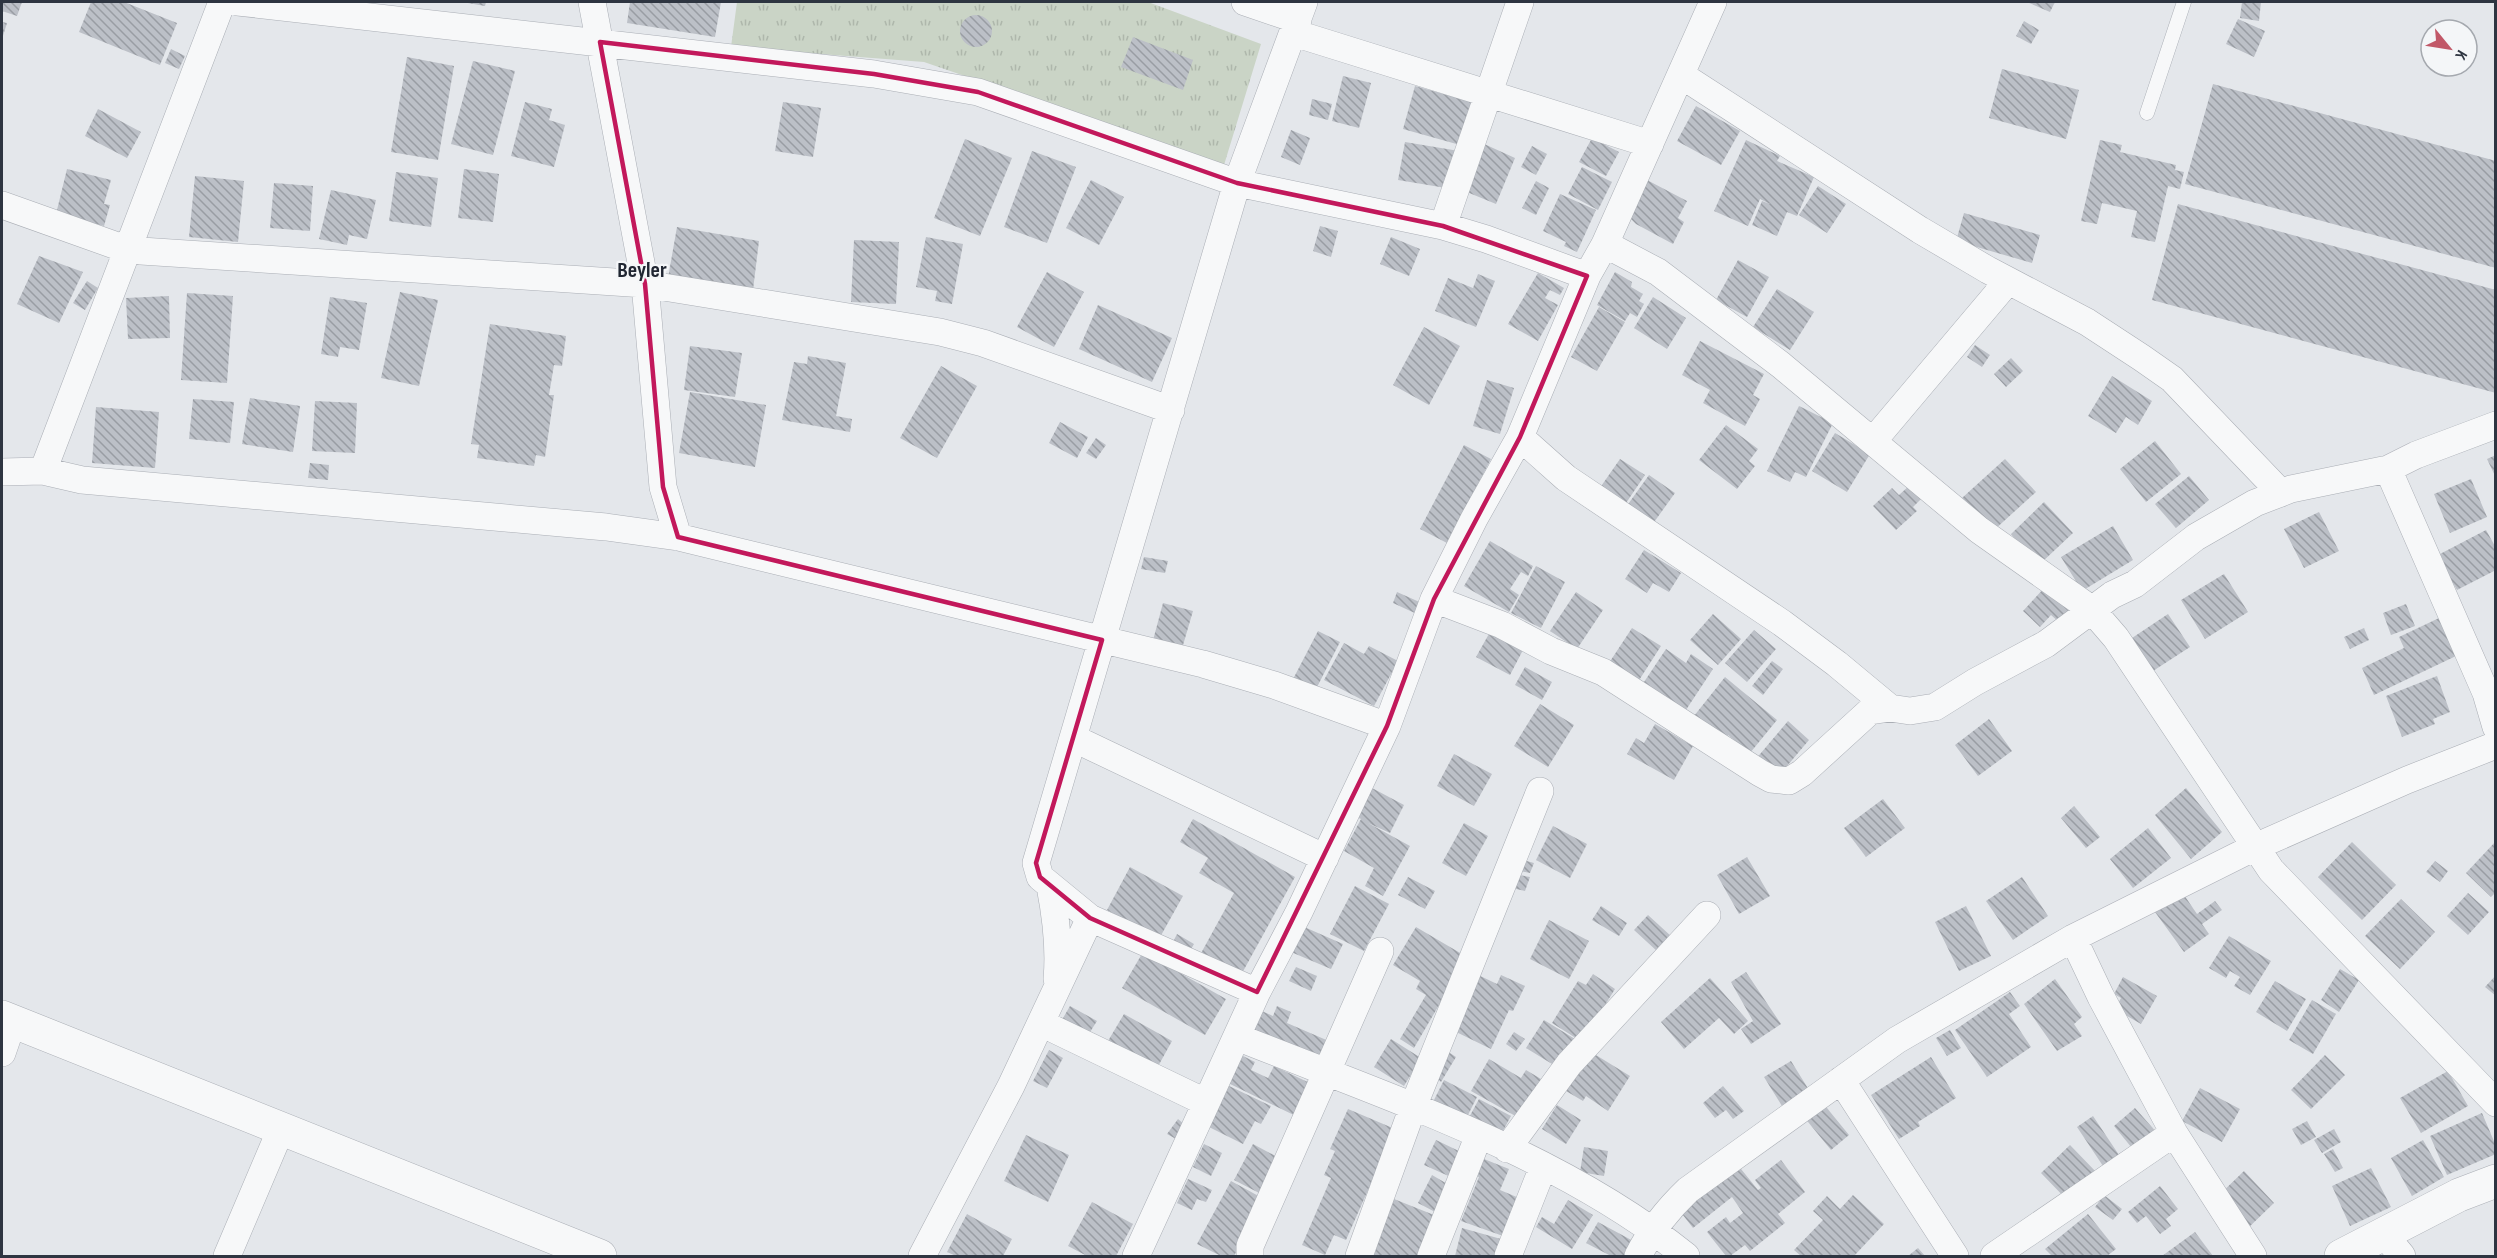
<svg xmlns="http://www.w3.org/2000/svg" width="2497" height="1258" font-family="'Sofia Sans Condensed',sans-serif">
<defs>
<pattern id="park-tufts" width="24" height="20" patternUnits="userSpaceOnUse" patternTransform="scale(1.5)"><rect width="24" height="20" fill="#cad4c6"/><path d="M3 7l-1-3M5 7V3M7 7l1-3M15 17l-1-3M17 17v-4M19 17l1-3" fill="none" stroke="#aeb7ab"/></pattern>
<pattern id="building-back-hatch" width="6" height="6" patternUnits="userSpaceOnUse" patternTransform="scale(1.5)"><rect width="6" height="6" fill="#bcc0c7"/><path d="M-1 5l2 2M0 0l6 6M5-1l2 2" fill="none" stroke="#999da3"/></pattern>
</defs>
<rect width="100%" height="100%" fill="#e4e7eb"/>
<!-- park -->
<path fill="url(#park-tufts)" d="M737,2h411l113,42 -37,121 -300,-103 -193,-15z"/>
<!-- building -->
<path fill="url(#building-back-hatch)" d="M2,2h20l-5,14 -15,-5z
M91,2h33l53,21 -17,42 -81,-33z
M462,2h24l-1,4z
M630,2h91l-6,35 -88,-14z
M2027,2h28l-5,10z
M2242,2h19l-2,19 -19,-3z
M960 31a16 16 0 1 1 32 0a16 16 0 1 1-32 0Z
M2238,19l27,12 -11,26 -28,-13z
M2024,21l15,9 -8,14 -15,-8z
M2,22l5,1 -5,16z
M1133,37l60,23 -10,30 -62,-23z
M171,49l14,7 -6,13 -14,-6z
M407,57l47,9 -16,94 -47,-8z
M473,61l42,10 -22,84 -42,-11z
M2002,69l77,21 -13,49 -77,-21z
M1343,76l28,7 -12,45 -27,-7z
M2213,84l283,77v107l-311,-84z
M1415,86l57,16 -12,43 -57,-16z
M1312,99l20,5 -4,16 -19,-5z
M525,102l27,7 -3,11 16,5 -11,42 -43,-11z
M783,102l38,6 -8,49 -38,-6z
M1696,106l44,25 -19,34 -44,-24z
M98,109l43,23 -14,26 -42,-22z
M1291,130l19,8 -10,27 -19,-8z
M1592,138l27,14 -13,24 -27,-14z
M965,139l47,19 -32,78 -46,-18z
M1746,140l34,16 -3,5 37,16 -17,39 -10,-4 -10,24 -25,-11 10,-24 8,3 -10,-5 -12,27 -34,-15z
M2100,140l22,5 -2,7 56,13 -1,5 9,2 -4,17 -12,-3 -13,56 -24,-5 6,-26 -35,-8 -5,21 -16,-3z
M1405,142l54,9 -7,38 -54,-9z
M1482,143l33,15 -19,46 -34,-14z
M1532,146l15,8 -11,21 -15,-8z
M1032,151l44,16 -29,76 -43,-16z
M1582,167l30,15 -14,28 -30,-16z
M67,169l44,11 -7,24 6,1 -6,21 -48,-12z
M464,169l35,5 -6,48 -35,-4z
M396,172l42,6 -7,49 -42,-6z
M195,176l49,5 -6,61 -49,-5z
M1091,180l33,17 -25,48 -33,-17z
M1647,180l40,21 -9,17 6,4 -11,22 -37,-20 -8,-8z
M1536,181l13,7 -13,27 -14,-7z
M274,183l39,3 -3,45 -40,-3z
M1818,186l28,18 -19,29 -28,-18z
M331,190l45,10 -9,39 -18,-4 -2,10 -28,-6z
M1560,194l36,16 -19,42 -13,-6 2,-4 -23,-11z
M2178,204l318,86v103l-344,-93z
M1964,213l76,22 -8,28 -76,-22z
M1320,226l18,5 -7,26 -18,-6z
M677,227l82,14 -6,49 -85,-12z
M926,237l37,7 -11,60 -17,-3 2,-10 -21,-4z
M1391,237l29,12 -11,27 -29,-12z
M854,240l45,2 -3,62 -45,-2z
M39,256l44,16 -24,51 -42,-19z
M1738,260l31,17 -22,40 -31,-17z
M1047,272l37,20 -30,55 -37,-20z
M1615,272l17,10 -1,5 12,7 -4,7 5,3 -7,13 -7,-4 -5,8 -28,-16z
M1538,273l26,15 -4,7 -10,-5 -5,8 13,7 -20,36 -30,-17z
M1478,274l17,7 -19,46 -41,-16 13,-33 25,10z
M87,281l11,7 -13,22 -12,-7z
M1777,289l37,23 -24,38 -37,-23z
M400,292l38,8 -19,86 -38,-8z
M187,293l46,3 -6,87 -46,-3z
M169,296l1,42 -42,1 -2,-41z
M330,297l37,6 -8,47 -19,-3 -2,10 -17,-3z
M1653,297l33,21 -19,31 -33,-21z
M1098,305l74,33 -20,44 -73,-33z
M1599,307l26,15 -28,49 -26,-14z
M490,324l76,12 -4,30 -8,-1 -5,30h5l-9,62 -9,-2 -2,11 -57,-8 2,-13 -8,-1z
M1424,327l36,19 -31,59 -36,-20z
M1700,341l64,33 -11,21 7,4 -15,27 -42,-23 7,-13 -28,-15z
M1975,345l15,10 -8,12 -15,-10z
M690,346l52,7 -7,44 -51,-7z
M808,356l38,7 -10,53 16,3 -2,13 -68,-12 12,-58 13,2z
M2011,358l12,13 -17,16 -12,-13z
M941,366l36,20 -40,72 -37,-20z
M2112,376l40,25 -14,24 -12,-8 -10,16 -28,-17z
M1487,380l27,8 -14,46 -27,-8z
M690,392l76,13 -11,62 -76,-14z
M250,398l50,8 -7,46 -51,-8z
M193,399l41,3 -4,41 -41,-4z
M315,401l42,2 -2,50 -43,-2z
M1799,406l34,17 -27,54 -11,-5 -5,10 -23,-11z
M96,407l63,5 -4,56 -63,-5z
M1060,422l28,15 -11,21 -28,-15z
M1726,425l32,24 -9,12 6,5 -18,23 -38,-29z
M1835,433l35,21 -23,38 -35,-21z
M1096,438l10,7 -10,14 -10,-6z
M2155,441l26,33 -35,28 -26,-33z
M1464,445l27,14 -44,84 -27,-14z
M2496,455v23l-9,-19z
M1620,459l25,16 -23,34 -25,-17z
M2005,459l31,33 -43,39 -31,-33z
M310,463l19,2 -1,15 -20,-2z
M1649,475l26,18 -23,32 -26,-18z
M2189,476l20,24 -33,28 -21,-24z
M2471,479l16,38 -37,16 -16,-39z
M1910,485l12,13 -9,9 4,4 -21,19 -23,-24 19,-18 7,7z
M2044,502l29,31 -33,31 -29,-30z
M2319,512l20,39 -35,17 -20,-39z
M2113,526l20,34 -51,31 -21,-34z
M2486,530l10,18v22l-39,20 -4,-7 -7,4 -11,-21 9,-4 -4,-8z
M1490,541l43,25 -5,10 -7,-4 -11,17 9,6 -10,17 -45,-26z
M1644,550l37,23 -12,19 -16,-9 -6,10 -22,-14z
M1144,557l24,4 -3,12 -24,-4z
M1536,566l29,16 -24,46 -30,-15z
M2224,574l24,38 -43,27 -24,-39z
M2045,587l25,25 -10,11 -9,-8 -11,12 -17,-16z
M1397,592l27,12 -5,11 -26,-12z
M1576,592l27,18 -26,39 -27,-18z
M1163,603l30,8 -12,41 -29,-8z
M2406,604l9,22 -24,9 -8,-22z
M1713,614l28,25 -23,26 -28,-25z
M2168,614l22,33 -37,24 -21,-33z
M2439,618l17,38 -82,39 -12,-27 42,-20 -5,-11z
M1632,628l29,18 -25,39 -29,-19z
M2364,628l5,12 -19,9 -6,-12z
M1754,630l22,19 -29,33 -22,-19z
M1318,631l22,11 -27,53 -22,-12z
M1490,632l33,18 -13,25 -34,-18z
M1344,643l20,11 5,-8 29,15 -24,45 -50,-26z
M1666,649l20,14 5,-9 22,15 -33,50 -42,-28z
M1772,661l11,8 -20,26 -11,-9z
M1525,667l27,15 -10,18 -27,-15z
M2437,676l13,36 -17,7 2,5 -33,13 -16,-41z
M1725,677l52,43 -27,33 -22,-18 -8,11 -30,-25z
M1540,704l34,21 -26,42 -34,-21z
M1989,719l23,32 -34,25 -23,-31z
M1788,721l21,19 -32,38 -22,-18z
M1655,724l38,22 -19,34 -47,-26 9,-16 8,5z
M1454,754l38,20 -18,32 -37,-20z
M1372,788l32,17 -14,28 -22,-10 42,23 -27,50 -18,-10 9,-18 -30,-17 17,-32 -4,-2z
M2186,788l36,44 -31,27 -36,-44z
M1883,799l22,29 -39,29 -22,-29z
M2074,806l26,31 -14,11 -25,-30z
M1193,819l102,58 -54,98 -41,-20 34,-62 -35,-20 9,-15 -28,-16z
M1464,823l24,13 -22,40 -24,-13z
M1553,826l34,18 -17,34 -34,-18z
M2148,828l23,30 -38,30 -23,-29z
M2496,841v51l-5,5 -25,-24z
M2352,842l44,43 -34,35 -44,-43z
M1747,857l23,39 -31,18 -22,-39z
M1519,859l15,4 -4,10 -15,-3z
M2435,861l13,10 -8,11 -14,-10z
M1130,867l53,29 -24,43 -52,-29z
M1514,874l16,3 -5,14 -17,-4z
M1408,877l27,14 -10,18 -27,-14z
M2022,877l26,39 -35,24 -27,-39z
M1355,886l34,18 -25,47 -34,-17z
M2182,892l15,22 18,-13 7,9 -20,14 7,10 -25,18 -29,-40z
M2468,893l21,19 -21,23 -21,-19z
M2401,899l34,33 -35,37 -35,-33z
M1601,906l26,17 -8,13 -27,-16z
M1966,906l25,50 -32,15 -24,-49z
M1648,915l24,22 -14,15 -24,-22z
M1549,920l40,21 -20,38 -39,-20z
M1302,926l41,18 -12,25 -40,-17z
M1416,927l51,30 -53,91 -14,-9 26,-44 -10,-6 4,-8 -27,-16z
M1177,934l17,10 -4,7 -17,-9z
M2229,936l42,25 -21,34 -16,-9 6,-9 -10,-6 -4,7 -17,-10z
M1143,952l83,47 -21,36 -83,-47z
M1296,967l21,9 -6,15 -22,-10z
M2340,969l19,11 -20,32 -18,-12z
M1746,972l35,52 -30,20 -10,-15 12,-8 -22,-39z
M1474,973l23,11 4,-9 24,11 -12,25 -4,-1 -18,39 -43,-21z
M1593,974l22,15 -33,53 -30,-19 26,-42 8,4z
M2496,975v21l-11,-9z
M2123,977l34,19 -16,28 -26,-15 6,-11 -7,-4z
M1710,978l38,43 -14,13 -15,-16 -35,31 -23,-27z
M2055,979l27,38 -8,7 8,12 -25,15 -33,-47z
M2275,981l31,18 -19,32 -31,-19z
M2010,992l10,14 -11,8 22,33 -44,30 -32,-47z
M2312,1000l24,14 -23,40 -24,-14z
M1070,1006l27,15 -12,19 -26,-15z
M1277,1006l14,6 -4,11 44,19 -10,24 -76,-27 12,-30 16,7z
M1124,1014l48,27 -16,29 -51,-24z
M1544,1020l31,19 -18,28 -31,-19z
M1950,1030l11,18 -14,8 -11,-18z
M1514,1032l11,7 -9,12 -10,-7z
M1391,1039l30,19 -17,28 -30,-19z
M1444,1049l12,8 -15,25 -8,-8z
M1049,1050l14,8 -16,30 -14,-7z
M1591,1052l39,24 -22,35 -22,-15 -3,5 -17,-10z
M1239,1054l16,8 -4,8 17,8 6,-12 42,20 -16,32 -74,-36z
M2325,1055l20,20 -34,34 -20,-19z
M1931,1057l25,41 -38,24 2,4 -21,13 -28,-44z
M1489,1059l32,19 5,-8 15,9 -22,39 -48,-27z
M1791,1061l18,29 -27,16 -18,-29z
M2448,1071l20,35 -47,27 -21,-35z
M1444,1080l33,17 -12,24 -33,-17z
M1227,1085l44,21 -10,18 -6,-3 -12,23 -36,-18z
M1723,1086l21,25 -11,8 -7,-9 -11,8 -12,-15z
M2200,1088l40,21 -18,33 -40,-21z
M1479,1099l32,17 -13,24 -32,-17z
M1822,1102l27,33 -18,15 -27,-33z
M1557,1105l24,15 -15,24 -24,-15z
M2135,1108l23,26 -22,19 -22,-27z
M1348,1109l47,20 -49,111 -12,-5 -9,20 -23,-10 29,-67 -7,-3 11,-24 -5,-2z
M2482,1113l14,33v8l-49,21 -17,-39z
M2093,1116l30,45 -16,11 -30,-45z
M1178,1119l7,6 -9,14 -9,-5z
M2307,1121l9,16 -15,8 -9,-16z
M2334,1129l7,13 -19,11 -8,-13z
M1026,1135l43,20 -21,47 -44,-21z
M1436,1140l27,13 -10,25 -29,-13z
M2423,1140l21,37 -32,19 -21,-38z
M1204,1144l18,9 -11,23 -18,-9z
M1253,1144l30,16 -18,36 -31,-16z
M2070,1145l28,29 -29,28 -28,-29z
M1584,1147l24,4 -4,25 -24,-4z
M2333,1149l10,19 -8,4 -11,-18z
M1479,1157l30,12 -9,21 19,8 -16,38 -42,-15 18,-44 -8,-3z
M1781,1160l24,32 -27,22 7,9 -35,28 -5,-6 -15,11h-4l-19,-24 19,-15 4,6 13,-10 -11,-16 -39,31 -14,-18 58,-46 21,26 3,-2 -6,-8z
M2371,1168l20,39 -41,19 -18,-40z
M2244,1171l30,32 -28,27 -30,-32z
M1432,1175l17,10 -12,28 -19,-10z
M1188,1179l24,11 -6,12 -9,-3 -5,11 -15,-7z
M1231,1181l33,18 -30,57h-13l-24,-12z
M2160,1186l18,23 -12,10 5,7 -11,8 -14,-18 -9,7 -9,-11z
M1853,1195l31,29 -30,32h-53l-7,-6 29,-30 -10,-9 14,-15 13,13z
M2104,1195l18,14 -9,11 -18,-13z
M1389,1197l50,20 -15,39h-58z
M1568,1200l25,15 -21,34 -36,-22 6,-10 12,7z
M1092,1202l41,22 -17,32h-29l-19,-10z
M967,1214l45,25 -9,17h-47l-9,-4z
M2088,1214l28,35 -9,7h-55l-7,-7z
M1598,1222l37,20 -7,14h-17l-25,-13z
M1462,1228l39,11 -5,17h-41z
M2195,1232l18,24h-51z
M1918,1248l7,8h-17z"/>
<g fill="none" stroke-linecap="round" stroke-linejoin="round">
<defs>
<path id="service" d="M2147,113l37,-111"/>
<path id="minor" d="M238,2l636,72 104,18 259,91 206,43 43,13 101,37
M592,2l53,282 18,203 15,50
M1245,2l53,18
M1294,33l356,111
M1681,75l239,155 68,40 99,52 55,36 30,21 109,114
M2,205l118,42 21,4 504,33 295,48 43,11 188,67
M1443,226l77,-224
M1605,244l53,28 123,93 198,165 112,79 25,29 155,232 225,233
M1520,437l46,41 216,145 55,41 53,44
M1873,441l135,-160
M2388,469l98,224 10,34
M43,471l179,-469
M2,472l41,-1 39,9 524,47 72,10 525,127 71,21 113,41
M1434,599l68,26 49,26 52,21 157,101 11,6 18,2 13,-8 68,-62 20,-3 20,3 25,-4 40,-25 71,-38 66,-49 23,-11 61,-47 59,-34 36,-14 97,-20 28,-14 80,-30
M1073,738l252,120
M1050,886c6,31 10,61 7,93
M2073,938l28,59 73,136 79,123
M1257,992l-167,-74 -50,-41 -4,-14 201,-680 67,-181
M1041,1023l164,79
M1237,1037c152,61 321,116 449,219
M2,1053l11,-32
M1841,1080l114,176
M1507,1149l62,-85 138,-149
M2383,1233l19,23
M227,1256l54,-127
M922,1256l89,-170 79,-168
M1136,1256l121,-264 42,-80 88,-186 47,-127 40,-80 46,-82 67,-161 18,-32 108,-242
M1250,1256v-10l130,-295
M1359,1256l54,-149 127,-316
M1431,1256l48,-121
M1508,1256l35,-89
M1638,1256c13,-26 28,-45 50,-66l209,-150 176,-102 182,-91 152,-67 89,-35
M1994,1256l180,-123"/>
<path id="tertiary" d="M2,1017l598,239
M2341,1256l118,-61 37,-14"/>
</defs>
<!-- service casing -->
<use href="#service" stroke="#aaaeb5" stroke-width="15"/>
<!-- minor casing -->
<use href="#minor" stroke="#aaaeb5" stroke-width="28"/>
<!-- tertiary casing -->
<use href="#tertiary" stroke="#aaaeb5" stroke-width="34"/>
<!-- service -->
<use href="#service" stroke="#f7f8f9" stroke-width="14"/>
<!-- minor -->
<use href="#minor" stroke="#f7f8f9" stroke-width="27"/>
<!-- tertiary -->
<use href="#tertiary" stroke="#f7f8f9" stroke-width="33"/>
</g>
<!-- marked area -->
<path fill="none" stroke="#c2185b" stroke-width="4.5" stroke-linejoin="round" d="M600,42l274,32 104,18 259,91 206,43 144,50 -67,161 -86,162 -47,127 -130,266 -167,-74 -50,-41 -4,-14 66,-223 -424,-103 -15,-50 -18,-203z"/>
<g text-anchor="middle" stroke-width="4.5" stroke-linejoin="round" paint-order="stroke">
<!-- district labels -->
<g font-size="22" font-weight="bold" fill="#202632" stroke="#f4f6f8">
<text x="642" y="277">Beyler</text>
</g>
</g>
<!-- border -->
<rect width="2497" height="1258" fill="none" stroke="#2e3541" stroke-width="6"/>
<!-- north arrow -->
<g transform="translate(2449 48) rotate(120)"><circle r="28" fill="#f4f6f8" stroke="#a5a9af" stroke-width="1.5"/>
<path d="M0-4.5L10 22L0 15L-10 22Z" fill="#c15868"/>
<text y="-9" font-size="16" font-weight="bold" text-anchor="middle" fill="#2e3541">K</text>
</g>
</svg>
